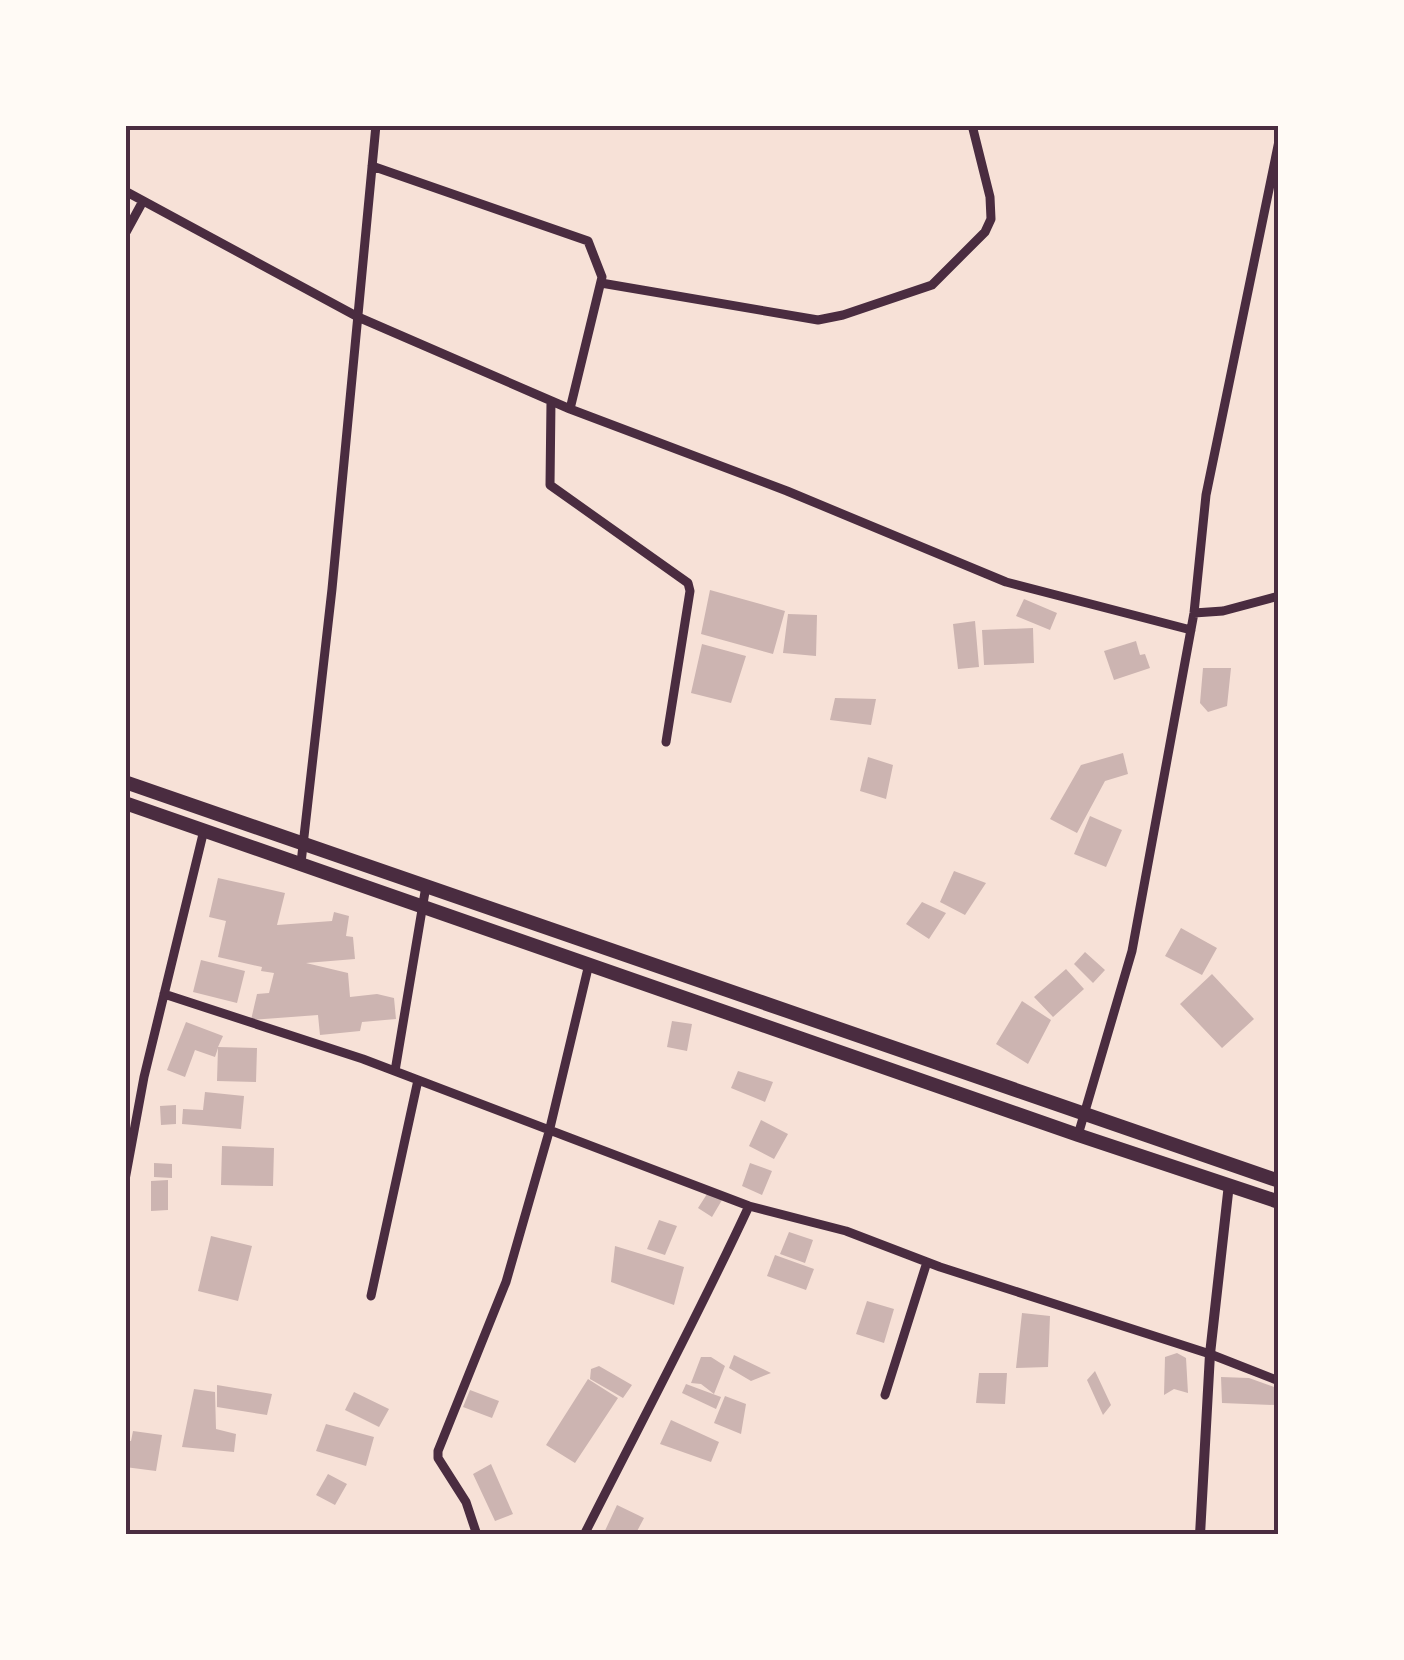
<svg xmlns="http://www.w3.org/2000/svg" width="1404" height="1660" font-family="Roboto,sans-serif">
<rect width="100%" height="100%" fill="#f7e1d7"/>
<!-- building -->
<path fill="#ccb4b1" d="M710,590l75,21 -12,43 -72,-20z
M1024,599l33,14 -7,17 -34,-14z
M788,614l29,1 -1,41 -33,-3z
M975,621l4,46 -21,2 -5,-45z
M1033,628l1,35 -50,2 -2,-35z
M1136,641l4,14 5,-1 5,14 -36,12 -10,-29z
M702,644l44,12 -15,47 -40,-10z
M1203,668h28l-4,38 -19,6 -8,-9z
M835,698l41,1 -5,26 -41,-5z
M1123,753l5,21 -23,7 -28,52 -27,-14 31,-54z
M868,757l25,8 -7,34 -26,-8z
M1090,816l32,14 -16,37 -32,-13z
M954,871l32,12 -21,32 -25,-13z
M218,878l67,15 -8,32 55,-4 2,-9 15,4 -3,20 7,1 2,22 -49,4 42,10 2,24 27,-3 17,4 2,21 -34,3 -2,9 -40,4 -2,-20 -67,5 6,-26 12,-1 5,-20 -13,-2 1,-4 -44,-10 8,-36 -17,-4z
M922,902l24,11 -17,26 -23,-15z
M1181,928l36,20 -15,27 -37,-19z
M1085,952l20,18 -12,13 -19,-19z
M201,960l44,11 -8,32 -44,-11z
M1066,969l18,20 -31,28 -19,-20z
M1212,974l42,45 -32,29 -42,-44z
M1022,1001l29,19 -23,44 -32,-20z
M672,1021l20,3 -5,27 -20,-4z
M186,1022l37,14 -5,11 39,1 -1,34 -39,-1 1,-33 -3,9 -20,-7 -10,27 -18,-7z
M738,1071l35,11 -8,20 -34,-14z
M205,1092l39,4 -3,33 -59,-5 1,-15 20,1z
M176,1105v19l-15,1 -1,-19z
M761,1120l27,14 -14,25 -25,-13z
M222,1146l52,2 -1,38 -52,-1z
M154,1163l18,1v14l-18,-1z
M750,1163l22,8 -10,24 -20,-9z
M168,1180v30l-17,1v-30z
M707,1194l15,6 -10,17 -14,-9z
M659,1220l18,6 -12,29 -18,-6z
M789,1232l24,8 -8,23 -25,-9z
M211,1236l41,10 -14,55 -40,-10z
M615,1246l69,21 -10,38 -63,-23z
M775,1255l39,14 -8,21 -39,-14z
M867,1301l27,8 -10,34 -28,-9z
M1022,1313l28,3 -2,51 -32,1z
M1177,1353l9,5 2,35 -14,-4 -10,6 1,-38z
M734,1355l37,18 -20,8 -22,-13z
M701,1357h10l14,9 -11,28 -13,-10 -10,-1z
M599,1366l33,19 -9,13 -33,-19 1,-10z
M1095,1371l16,34 -8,10 -16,-35z
M979,1373h28l-2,31 -29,-1z
M1221,1377l28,1 28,10 -2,17 -53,-2z
M588,1379l30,19 -43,65 -29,-18z
M686,1384l35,13 -5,12 -34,-16z
M217,1385l55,9 -5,21 -50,-8z
M194,1389l21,3 1,37 20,5 -2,18 -52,-5z
M470,1390l29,11 -7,17 -29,-11z
M354,1392l35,17 -10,18 -34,-17z
M725,1396l21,8 -5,30 -27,-11z
M671,1420l48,22 -8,20 -51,-18z
M326,1424l48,13 -8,29 -50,-15z
M133,1431l29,4 -6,36 -31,-4v-27l6,1z
M491,1464l22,50 -18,7 -22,-47z
M328,1474l19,10 -12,21 -19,-10z
M617,1505l27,13 -9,17h-32z"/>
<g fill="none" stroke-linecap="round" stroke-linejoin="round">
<!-- minor -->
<path stroke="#4a2c40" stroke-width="9" d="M372,166l216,75 14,36 -32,132
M125,191l233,126 212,92 217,82 219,91 185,48
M125,234l18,-33
M601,283l217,37 25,-5 89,-30 53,-53 6,-13 -1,-22 -18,-72
M551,401l-1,84 138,98 2,8 -24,151
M1194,613l29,-2 56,-15
M301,863l31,-274 44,-464
M164,994l199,65 386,147 97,25 94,36 270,87 69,27
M395,1071l31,-185
M1078,1135l54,-184 62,-338 12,-118 73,-354
M125,1180l19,-103 60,-247
M371,1296l47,-216
M885,1395l42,-133
M477,1535l-11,-33 -28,-44v-7l68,-169 43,-150 40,-168
M584,1535c55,-109 113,-217 165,-329"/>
<!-- tertiary -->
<path stroke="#4a2c40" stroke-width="10" d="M1200,1535l10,-181 19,-170"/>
<!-- trunk -->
<path stroke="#4a2c40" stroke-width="14" d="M125,782l1154,399
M125,803l953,332 201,67"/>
</g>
<!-- border -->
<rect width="1404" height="1660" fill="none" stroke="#fffaf5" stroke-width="255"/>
<rect x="128" y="128" width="1148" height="1404" fill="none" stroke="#4a2c40" stroke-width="4"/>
</svg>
